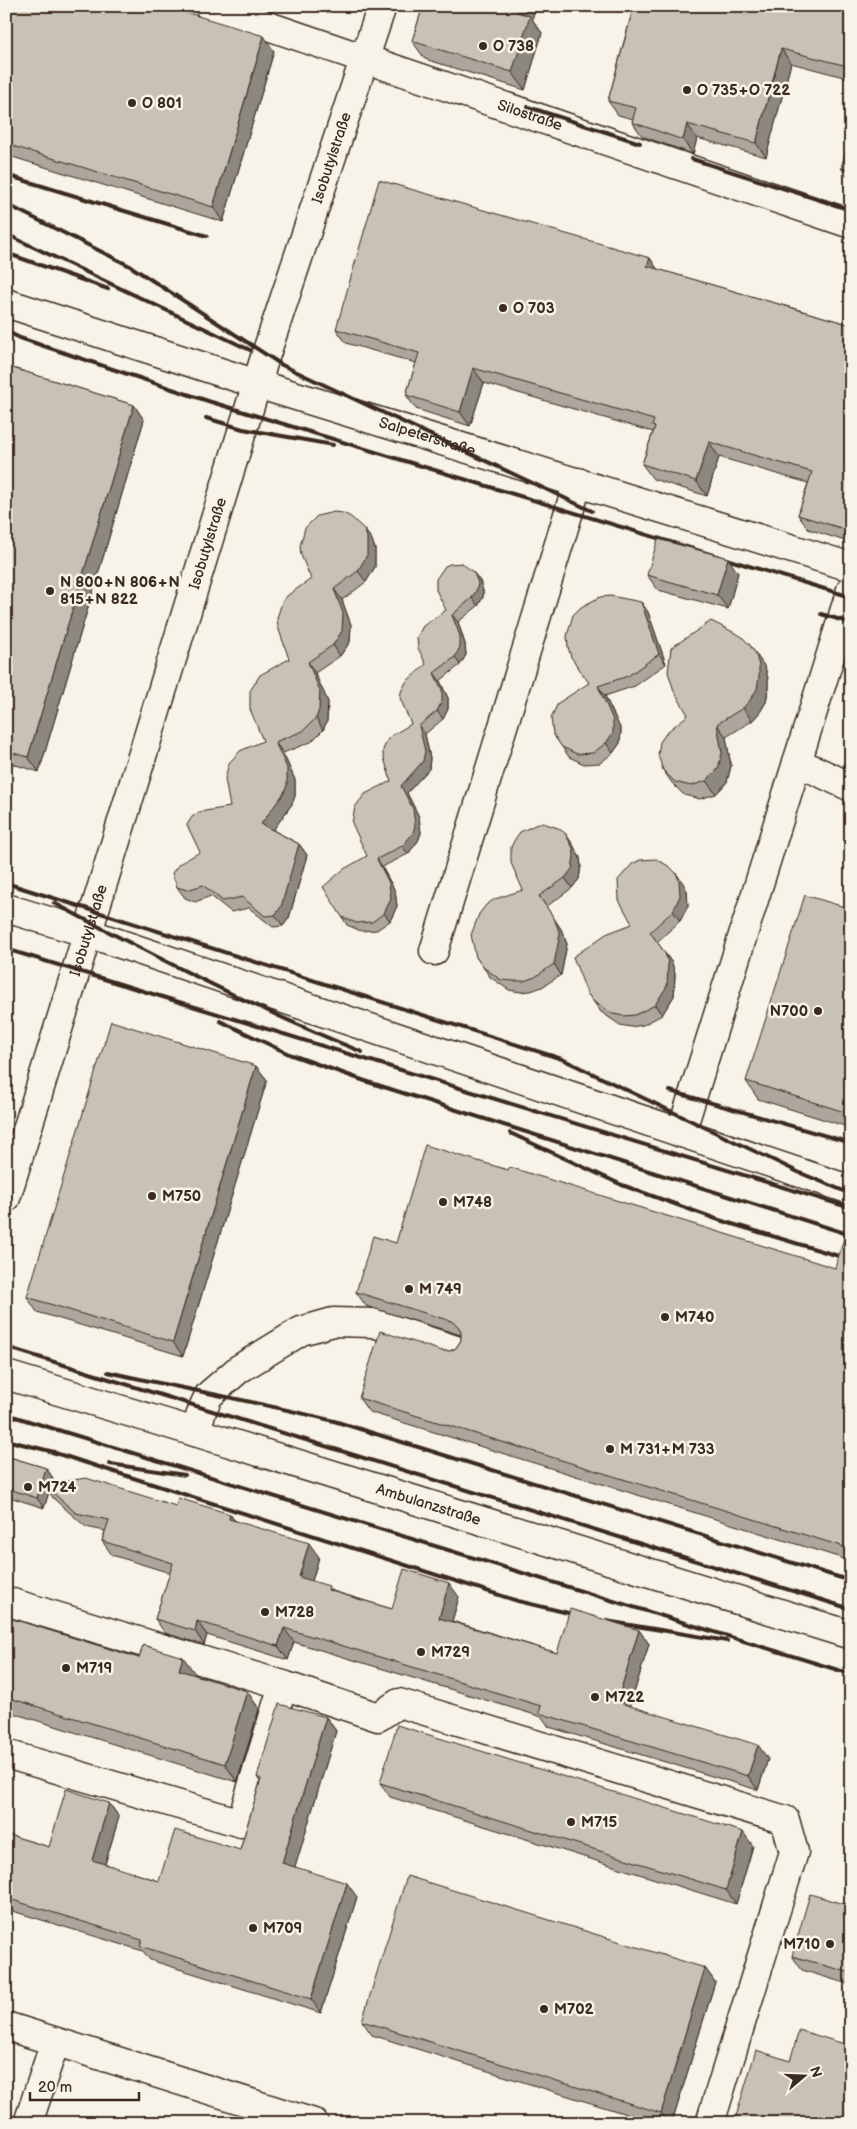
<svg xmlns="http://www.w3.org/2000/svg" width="857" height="2129" font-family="'Balsamiq Sans',sans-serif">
<rect width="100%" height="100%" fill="#f7f3e8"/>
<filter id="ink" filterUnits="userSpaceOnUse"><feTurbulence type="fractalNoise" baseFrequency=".02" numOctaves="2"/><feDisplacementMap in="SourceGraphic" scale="10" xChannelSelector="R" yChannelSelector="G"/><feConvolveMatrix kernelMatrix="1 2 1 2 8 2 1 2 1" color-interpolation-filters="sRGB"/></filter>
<g filter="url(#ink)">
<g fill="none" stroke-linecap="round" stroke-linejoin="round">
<defs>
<g id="minor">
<path id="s1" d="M209,6l642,218"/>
<path id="s2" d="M6,303l251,81 594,183"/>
<path d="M797,762l54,25"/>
<path d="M6,908l82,25 763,257"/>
<path d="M434,951l144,-469"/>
<path d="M681,1133l170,-543"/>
<path id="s3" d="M6,1198l259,-841 117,-351"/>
<path id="s4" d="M6,1375l189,57 656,203"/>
<path d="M195,1432l8,-24 6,-13 30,-26 62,-38 32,-9 40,1 83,27"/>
<path d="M6,1601l277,84 95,32 21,-14 386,117 9,32 -84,271"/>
<path d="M6,1754l235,69 42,-138"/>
<path d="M6,2026l308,97"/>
<path d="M28,2123l27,-81"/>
</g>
</defs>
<!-- minor casing -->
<use href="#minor" stroke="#3b2a1e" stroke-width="31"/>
<!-- minor -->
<use href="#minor" stroke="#f7f3e8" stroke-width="28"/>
<!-- rail -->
<path stroke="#3b2a1e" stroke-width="4" d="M528,107l112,36
M692,159l159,51
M6,175l201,61
M6,204l124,62 152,99 310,146
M6,234l244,116
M6,253l102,36
M6,331l14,7 188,63 643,196
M206,418l37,11 90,16
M821,614l30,9
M6,883l556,176 236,113 53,22
M54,903c100,53 202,106 308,149
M6,949l845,259
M220,1021l69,33 76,27 486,154
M670,1091l181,52
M510,1133l112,52 97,35 126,38
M6,1347l845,262
M108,1372c75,17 151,30 226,49l517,160
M6,1414l845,260
M6,1440l48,12
M49,1451l469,150 63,15
M110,1464l75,11
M606,1621l121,20"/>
</g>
<!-- wall -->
<path fill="#aca69d" stroke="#3b2a1e" d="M6,6l268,45 -51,171 -217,-67z
M423,6h113l-4,13 10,14 -17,57 -100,-31 -13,-18z
M630,6h221v73l-60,-16 -25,94 -69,-19 -4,16 -51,-18 -10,-14 1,-3 -15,-4 -10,-14 25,-93h-2z
M851,135v47l-10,-14z
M650,258l7,11 194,56v218l-43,-14 -10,-14 10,-32 -89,-26 -12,39 -54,-17 -11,-15 11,-32 -169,-49 -14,43 -54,-17 -10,-14 10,-32 -70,-20 -10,-14z
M6,366l128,39 10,15 -105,352 -33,-10z
M364,529l8,11 3,9v18l-9,15 -24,18 9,25 -1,17 -10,14 -25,17 13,29 -1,19 -4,9 -12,12 -28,11 12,27v16l-3,8 -19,26 26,14 8,11 -18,63 -6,8 -10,1 -24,-19 -18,4 -20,-16 -16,6 -10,-4 -8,-11 53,-80 33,-66 26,-82 22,-80z
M738,573l-10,36 -70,-19 -11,-15z
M480,581l3,10v6l-5,9 -20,16 7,22 1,11 -6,10 -20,16 8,17v11l-5,10 -18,15 5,24 -1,11 -22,24 12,24 2,16 -3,8 -10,13 -26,13 13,24 2,15 -7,15 -13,9 -16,1 -14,-6 -5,-8 25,-61 24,-75 20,-57 15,-60 20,-54z
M641,602l7,10 18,52 -31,22 -30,10 16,34 -1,13 -7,10 -13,10 -16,1 -15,-7 -16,-23 36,-51z
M765,667l3,12v11l-2,12 -6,10 -8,9 -26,16 5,29 -4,16 -11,12 -16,5 -16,-4 -12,-12 -9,-13 25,-55z
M572,843l8,15 1,8 -2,13 -7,9 -26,19 15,22 6,15 -6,31 -19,12 -11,4 -11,1 -11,-2 -19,-13 -14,-20 47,-67z
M683,883l4,8 1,15 -8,15 -23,21 15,21 3,11 -1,22 -12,19 -19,10 -12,2 -11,-2 -19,-13 -14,-19 45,-69z
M851,909v219l-93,-29 -12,-18z
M256,1066l11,14 -84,276 -146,-44 -10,-15z
M851,1233v328l-482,-149 -10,-14 83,-47h8l6,-3 5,-8v-5l-95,-29 -10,-14 40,-49 439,25z
M6,1456l40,12 7,10 -1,6 124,22 54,8 4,6 85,37 -7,24 21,10 59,18 67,-12 -7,24 105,32 82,-23 10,14 -19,62 138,53 -10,31 -209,-63 -7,-10 -248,-75 -6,18 -81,-25 -3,10 -39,-12 -10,-14 15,-46 -58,-18 -10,-14 3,-10 -19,-4 -32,-28 -5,-7 -5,16 -38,-12z
M6,1617l241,74 12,18 -22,73 -231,-71z
M326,1717l10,14 -41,136 62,30 -36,116 -171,-53 -7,-9 -137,-42v-75l43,13 60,-44 10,14 -14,47 54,17 81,-31 20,-68 -3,-5z
M380,1783l373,63 -17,58 -346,-107z
M851,1906v79l-49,-15 -10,-14z
M705,1968l10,14 -43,141h-17l-283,-88 -10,-14z"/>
<!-- shaded-wall -->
<path fill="#8c877f" stroke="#3b2a1e" d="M518,6h18l-4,13 10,14 -17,57 -13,-18 5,-60z
M264,36l10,15 -51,171 -10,-15z
M781,49l10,14 -25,94 -10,-14z
M687,124l10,14 -4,16 -10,-14z
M650,258l10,15 -13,-7z
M473,368l11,15 -14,43 -10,-14z
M134,405l10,15 -105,352 -11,-15z
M709,442l10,15 -12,39 -11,-15z
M364,529l8,11 3,9v18l-9,15 -8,-11z
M728,558l10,15 -10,36 -11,-14z
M474,573l6,8 3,10v6l-5,9 -6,-8z
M334,589l8,11 9,25 -1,17 -10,14 -7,-11z
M641,602l7,10 18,52 -7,-10z
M452,615l6,7 7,22 1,11 -6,10 -5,-8z
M749,644l16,23 3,12v11l-2,12 -6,10 -8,9 -9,-13z
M308,662l7,11 13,29 -1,19 -4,9 -7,-12z
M434,673l6,8 8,17v11l-5,10 -6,-8z
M598,686l7,10 16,34 -1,13 -7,10 -7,-10z
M717,724l9,13 5,29 -4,16 -11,12 -10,-13z
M419,726l6,8 5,24 -1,11 -22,24 12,24 2,16 -3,8 -10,13 -6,-8 -1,-60z
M275,742l8,11 12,27v16l-3,8 -23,32 -8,-12z
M565,833l7,10 8,15 1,8 -2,13 -7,9 -7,-10z
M299,844l8,11 -18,63 -6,8 -8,-11z
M377,859l5,8 13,24 2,15 -7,15 -6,-8z
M676,873l7,10 4,8 1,15 -8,15 -7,-10z
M539,896l22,33 6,15 -6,31 -7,-11z
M650,932l22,31 3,11 -1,22 -12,19 -7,-10z
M256,1066l11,14 -84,276 -10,-14z
M46,1468l7,10 -3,12 -6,-5 5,7 -5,16 -7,-10z
M230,1514l10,15 -11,-10z
M309,1543l10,14 -10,34 -10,-14z
M449,1583l10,14 -10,35 -10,-14z
M197,1621l10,14 -3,10 -9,-14z
M284,1628l10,14 -6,18 -10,-14z
M639,1630l10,14 -22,72 -10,-14z
M183,1657l13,18 -4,13 -13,-18z
M247,1691l12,18 -22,73 -12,-18z
M326,1717l10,14 -44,146 -10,-14z
M758,1745l10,14 -10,31 -10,-14z
M109,1803l10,14 -17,57 -10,-14z
M743,1832l10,14 -17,58 -10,-14z
M347,1883l10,14 -36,116 -10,-14z
M705,1968l10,14 -43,141h-5l-6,-10z"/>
<!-- building -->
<path fill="#c8c1b6" stroke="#3b2a1e" d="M6,6h159l99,30 -51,171 -207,-63z
M423,6h95l-1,6 13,4 -18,56 -100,-31z
M634,6h217v61l-70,-18 -25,94 -69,-19 -4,16 -51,-18 4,-14 -28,-7z
M851,135v36l-10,-3z
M379,180l271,78 -3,8 204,59v206l-53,-16 14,-43 -103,-30 -13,39 -54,-17 13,-37 -3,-1 2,-6 -181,-52 -13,44 -54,-17 13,-42 -83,-24z
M6,366l128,39 -106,352 -22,-6z
M334,512l9,1 8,4 13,12 3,8v18l-9,16 -24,18 9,24 -1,18 -9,14 -25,17 12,29 -1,19 -3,8 -13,13 -28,11 12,26v17l-3,8 -23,31 38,20 -18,63 -6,8 -10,1 -23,-19 -19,4 -20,-16 -16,5 -10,-3 -5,-14 7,-9 21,-12 -13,-27 5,-8 7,-5 31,-5 -5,-28 4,-16 11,-12 23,-10 -13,-32v-18l10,-16 29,-16 -11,-32 -1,-9 5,-16 6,-7 23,-16 -10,-24 -1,-9 5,-18 12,-12z
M658,539l70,19 -11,37 -70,-20z
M462,563l12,10 4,10 -1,6 -5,9 -20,17 8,21v11l-5,10 -21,16 8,17v11l-5,10 -18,15 6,25 -2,10 -22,25 12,23 2,16 -2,8 -11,13 -25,13 12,24 2,16 -7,14 -12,9 -16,1 -14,-6 -19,-30 21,-18 23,-13 -15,-33 3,-16 10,-13 26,-13 -8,-26v-5l4,-10 4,-4 20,-12 -11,-26 1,-6 5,-10 20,-18 -8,-16 -1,-11 6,-11 23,-16 -10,-20v-11l9,-13 5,-2z
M611,596l30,6 18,52 -31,22 -30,10 15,34v13l-7,10 -13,10 -16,1 -15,-7 -9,-13 -2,-16 7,-15 31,-20 -18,-26 -3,-10 -1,-11 6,-21 8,-8 19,-10z
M711,621l30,15 8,8 7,10 3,12v11l-2,12 -6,10 -8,9 -26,16 5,29 -4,16 -12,12 -15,5 -16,-4 -12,-12 -5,-15 2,-13 7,-10 21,-17 -14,-24 -6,-19 3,-24z
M543,823l15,5 7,5 8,15 1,8 -2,13 -7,9 -26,18 15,22 6,16 -6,30 -19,13 -11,4h-11l-12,-1 -18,-13 -7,-10 -5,-22 8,-21 7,-9 9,-6 28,-9 -12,-27v-16l4,-8 5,-7 15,-7z
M656,859l14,8 6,6 3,7 1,16 -7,15 -23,21 15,21 3,10 -1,23 -12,19 -20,10 -11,1 -11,-2 -19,-12 -7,-9 -14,-36 33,-23 26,-10 -13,-24 -1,-20 14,-16 8,-4z
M805,895l46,14v205l-105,-33z
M111,1021l145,45 -83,276 -146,-45z
M425,1145l83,25 1,-3 326,101 11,-36 5,1v316l-492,-151 21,-67 62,20h8l6,-3 5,-8v-8l-3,-6 -7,-5 -95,-29 17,-56 23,7z
M6,1456l40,12 -9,30 -31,-10z
M86,1478l90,28 2,-8 52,16 -1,5 80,24 -10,34 30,9 -1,4 64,19 12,-40 45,14 -10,35 118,35 13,-44 69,21 -22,72 141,43 -10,31 -209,-63 2,-7 -257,-78 -6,18 -81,-25 -2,10 -40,-12 18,-56 -71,-22 7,-21 -33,-7 -32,-28z
M6,1617l133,41 4,-13 40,12 -4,13 68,21 -22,73 -219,-67z
M279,1704l47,13 -44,146 65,20 -36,116 -171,-53 2,-6 -136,-42v-64l43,13 17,-58 43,14 -17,57 67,21 16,-51 65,20 21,-71 -4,-2z
M397,1725l346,107 -17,58 -346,-107z
M407,1876l298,92 -44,145 -299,-92z
M810,1894l41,12v67l-59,-17z
M799,2030l52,16v77h-117l22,-73 34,11z"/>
</g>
<!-- markers -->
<g fill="#3b2a1e" stroke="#f7f3e8" stroke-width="2">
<circle cx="483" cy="46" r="5"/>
<circle cx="687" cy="90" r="5"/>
<circle cx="132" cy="103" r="5"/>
<circle cx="503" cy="308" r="5"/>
<circle cx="50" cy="591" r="5"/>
<circle cx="818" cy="1011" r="5"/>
<circle cx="152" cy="1196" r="5"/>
<circle cx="443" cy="1202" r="5"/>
<circle cx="409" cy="1289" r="5"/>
<circle cx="665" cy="1317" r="5"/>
<circle cx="610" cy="1449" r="5"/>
<circle cx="28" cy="1487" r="5"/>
<circle cx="265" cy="1612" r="5"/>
<circle cx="421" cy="1652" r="5"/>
<circle cx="66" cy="1668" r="5"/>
<circle cx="595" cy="1697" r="5"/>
<circle cx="571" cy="1822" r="5"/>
<circle cx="253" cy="1928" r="5"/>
<circle cx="830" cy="1944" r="5"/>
<circle cx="544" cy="2009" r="5"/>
</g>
<g text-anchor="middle" stroke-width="5" stroke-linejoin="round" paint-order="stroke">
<!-- poi labels -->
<g font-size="15" font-weight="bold" fill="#3b2a1e" stroke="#f7f3e8" text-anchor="start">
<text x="493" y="51">O 738</text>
<text x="697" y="95">O 735+O 722</text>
<text x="142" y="108">O 801</text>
<text x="513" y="313">O 703</text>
<text x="60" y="587">N 800+N 806+N<tspan x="60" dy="17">815+N 822</tspan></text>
<text x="808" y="1016" text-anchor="end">N700</text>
<text x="162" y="1201">M750</text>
<text x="453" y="1207">M748</text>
<text x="419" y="1294">M 749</text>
<text x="675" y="1322">M740</text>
<text x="620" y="1454">M 731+M 733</text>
<text x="38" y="1492">M724</text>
<text x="275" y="1617">M728</text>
<text x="431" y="1657">M729</text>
<text x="76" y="1673">M719</text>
<text x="605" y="1702">M722</text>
<text x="581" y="1827">M715</text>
<text x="263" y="1933">M709</text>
<text x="820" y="1949" text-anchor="end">M710</text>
<text x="554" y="2014">M702</text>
</g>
<!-- street labels -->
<g font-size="15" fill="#3b2a1e" stroke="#f7f3e8">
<text dy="5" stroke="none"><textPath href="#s1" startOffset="339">Silostraße</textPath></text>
<text dy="5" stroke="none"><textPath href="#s3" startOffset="1090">Isobutylstraße</textPath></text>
<text dy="5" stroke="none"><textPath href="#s2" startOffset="442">Salpeterstraße</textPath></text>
<text dy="5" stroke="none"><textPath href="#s3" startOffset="685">Isobutylstraße</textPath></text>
<text dy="5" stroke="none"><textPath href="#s3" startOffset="280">Isobutylstraße</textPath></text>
<text dy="5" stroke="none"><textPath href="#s4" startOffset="442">Ambulanzstraße</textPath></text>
</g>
</g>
<!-- margin -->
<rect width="857" height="2129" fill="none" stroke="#f7f3e8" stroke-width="25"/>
<rect x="12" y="12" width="832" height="2104" fill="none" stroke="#3b2a1e" stroke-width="2" filter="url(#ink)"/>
<!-- north arrow -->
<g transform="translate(804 2076) rotate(71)" stroke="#f7f3e8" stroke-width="4" paint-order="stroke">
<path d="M0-4L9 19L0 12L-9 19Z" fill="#3b2a1e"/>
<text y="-8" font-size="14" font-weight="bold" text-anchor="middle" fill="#3b2a1e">N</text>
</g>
<!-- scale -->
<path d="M30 2092v8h109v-8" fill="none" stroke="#3b2a1e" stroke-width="2.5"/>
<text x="38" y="2092" font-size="15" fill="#3b2a1e" stroke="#f7f3e8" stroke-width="4" paint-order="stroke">20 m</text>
</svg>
